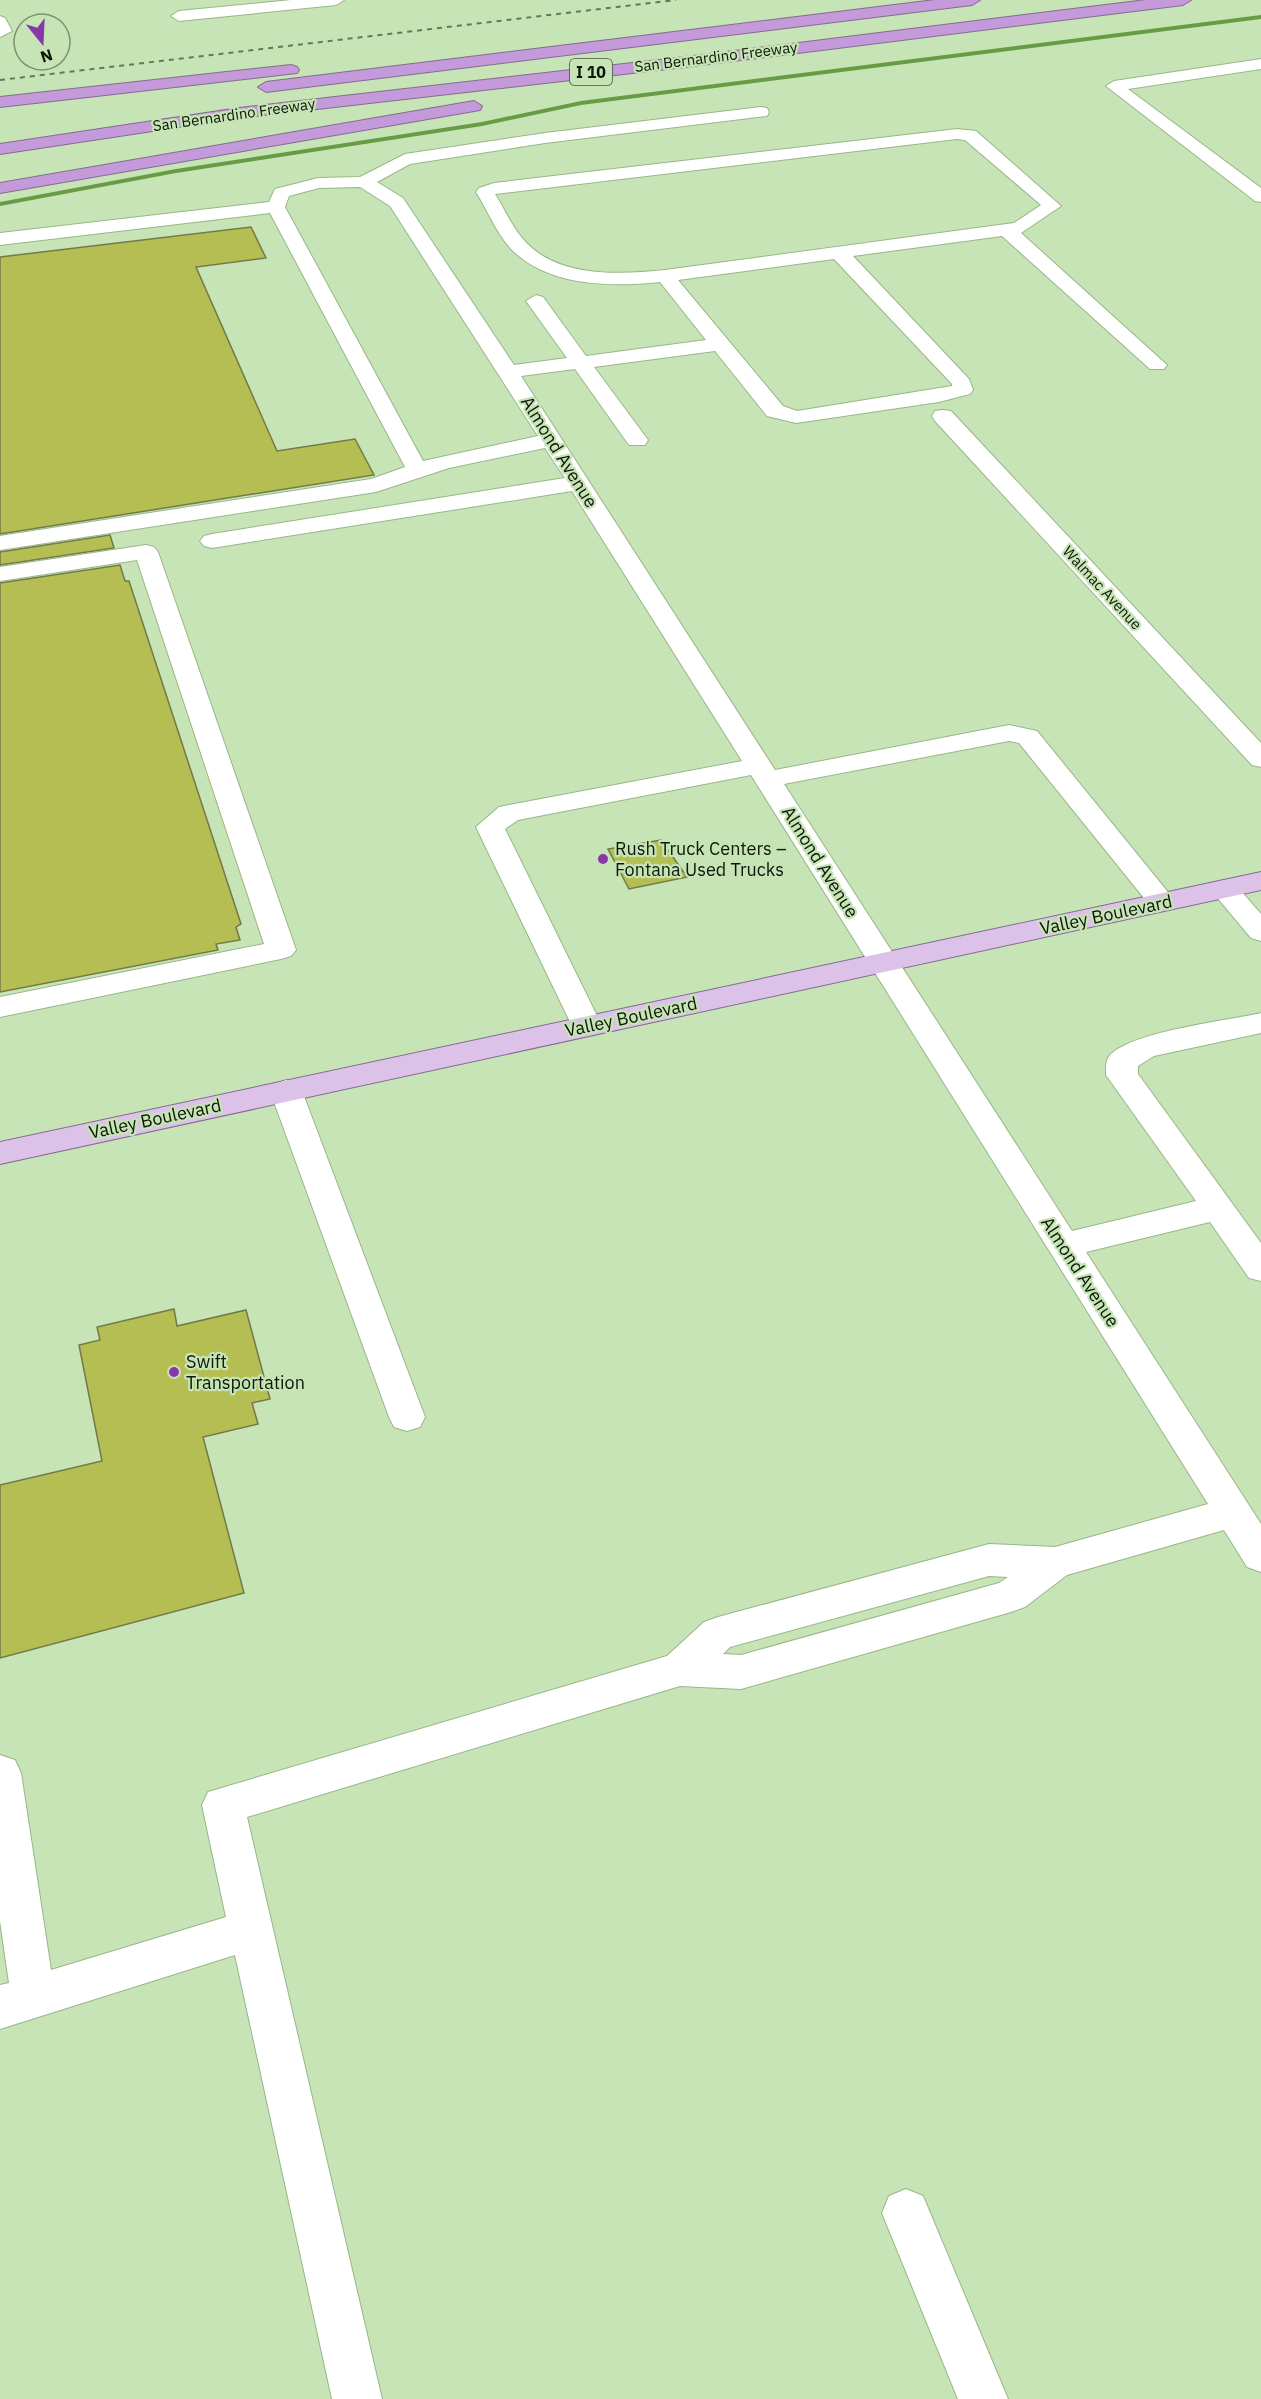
<svg xmlns="http://www.w3.org/2000/svg" width="1261" height="2399" font-family="'IBM Plex Sans',sans-serif">
<rect width="100%" height="100%" fill="#c6e4b5"/>
<g fill="none" stroke-linecap="round" stroke-linejoin="round">
<!-- stream -->
<path fill="#689c44" fill-rule="evenodd" d="M1261,15v4l-680,86 -99,21 -306,47 -176,33v-4l176,-33 306,-47 99,-21z"/>
</g>
<!-- building -->
<path fill="#b4be53" stroke="#737948" stroke-width="1.5" d="M251,227l15,31 -70,9 81,184 78,-12 19,36 -374,59v-277z
M110,535l4,13 -114,17v-13z
M120,565l5,16h4l112,343 -5,3 4,13 -24,4 2,6 -218,42v-409z
M661,840l26,37 -58,12 -21,-40z
M174,1309l3,17 69,-16 24,89 -18,4 6,21 -55,13 41,156 -244,65v-173l102,-24 -23,-116 21,-5 -3,-13z"/>
<g fill="none" stroke-linecap="round" stroke-linejoin="round">
<defs>
<path id="minor" d="M291,0h53l-8,5 -157,16 -8,-5 8,-5z
M0,16l5,2 7,13 -12,6z
M1261,59v10l-133,20 133,99v14l-6,-1 -149,-115 8,-5z
M761,107l6,1 2,4 -2,4 -222,27 -135,21 -33,18 26,16 111,167 53,-7 -41,-57 10,-6 7,2 43,59 120,-16 -46,-58c-48,5 -109,5 -147,-31 -16,-16 -25,-40 -37,-59l3,-4 15,-5 463,-54 19,2 85,75 -40,27 146,132 -3,4h-14l-148,-133 -149,20 116,123 4,11 -3,4 -31,8 -143,21 -29,-7 -52,-65 -121,16 54,73 -3,5h-16l-54,-76 -54,7 254,394 234,-45 28,6 139,171 -4,6 -10,3 -10,-3 -133,-165 -10,-2 -225,43 288,447 124,-30 -90,-126c0,-8 -1,-16 6,-22 26,-22 113,-32 149,-40v20l-107,23 -16,10v8l123,169v38l-12,-3 -39,-56 -124,30 175,272v48l-14,-5 -23,-37 -157,45 -42,32 -14,5 -270,77 -61,-3 -433,131 135,582h-50l-97,-444 -235,74v-44l9,-2 -9,-62v-166l15,5 6,13 30,197 175,-53 -24,-112 6,-13 459,-136 37,-34 14,-5 271,-73 66,3 153,-43 -457,-729 -233,45 -13,9 97,197 -4,7 -11,3 -11,-3 -4,-7 -96,-199 23,-20 10,-2 233,-44 -170,-270 -360,57 -8,-2 -4,-5 4,-5 8,-2 353,-56 -20,-30 -96,20 -73,24 -376,58v-14l371,-57 34,-12 -135,-254 -270,32v-12l269,-31 6,-13 43,-11 42,-1 45,-23 140,-21zM957,139l8,1 76,65 -27,18 -349,47c-47,5 -110,8 -143,-32 -11,-13 -18,-30 -27,-44zM360,187l30,19 148,230 -115,25 -138,-254 4,-11 30,-8zM834,259l118,125v2l-155,25 -14,-5 -105,-126zM989,1576l19,1 -9,6 -258,72 -18,-1 7,-7z
M943,410l8,1 310,332v24l-9,-2 -317,-344 -3,-5 3,-5z
M146,545l8,2 4,5 138,398 -5,6 -10,3 -281,58v-20l264,-53 -127,-384 -137,21v-14z
M1224,880l10,3 27,31v27l-10,-3 -41,-49 4,-6z
M286,1080l11,4 5,7 123,326 -5,10 -13,4 -13,-4 -5,-10 -119,-326 5,-7z
M906,2189l17,7 85,203h-50l-76,-186 7,-17z"/>
<path id="major" d="M1261,872v18l-1261,274v-22z"/>
<path id="highway" d="M935,0h45l-8,5 -706,87 -8,-5 8,-5z
M1146,0h45l-8,5 -498,62 -446,51 -239,36v-10l239,-36 446,-51z
M291,65l6,2 2,3 -2,3 -297,34v-10z
M474,101l8,5 -2,4 -480,83v-10z"/>
</defs>
<!-- minor casing -->
<use href="#minor" stroke="#99b688" stroke-width="2"/>
<!-- major casing -->
<use href="#major" stroke="#846c90" stroke-width="2"/>
<!-- highway casing -->
<use href="#highway" stroke="#846c90" stroke-width="2"/>
<!-- minor -->
<use href="#minor" fill="#fff" fill-rule="evenodd"/>
<!-- major -->
<use href="#major" fill="#dcc2e9" fill-rule="evenodd"/>
<!-- highway -->
<use href="#highway" fill="#c49ada" fill-rule="evenodd"/>
<!-- rail -->
<path stroke="#647859" stroke-width="2" stroke-dasharray="5 5" stroke-linecap="butt" d="M0,80l676,-80"/>
</g>
<!-- markers -->
<g fill="#8637a8" stroke="#c6e4b5" stroke-width="2">
<circle cx="603" cy="859" r="6"/>
<circle cx="174" cy="1372" r="6"/>
</g>
<g text-anchor="middle" stroke-width="4.5" stroke-linejoin="round" paint-order="stroke">
<!-- far-street labels -->
<g font-size="15" fill="#0d1707" stroke="#c6e4b5">
<text transform="translate(716 57) rotate(-7)" y="5">San Bernardino Freeway</text>
<text transform="translate(234 115) rotate(-8)" y="5">San Bernardino Freeway</text>
<text transform="translate(1102 588) rotate(47)" y="5">Walmac Avenue</text>
</g>
<!-- shield labels -->
<rect fill="#c6e4b5" stroke="#44543b" stroke-width="1.5" x="570" y="59" width="42" height="26" rx="4.5"/>
<g font-size="16" font-weight="bold" fill="#0d1707">
<text x="591" y="78">I 10</text>
</g>
<!-- street labels -->
<g font-size="18" fill="#0d1707" stroke="#c6e4b5">
<text transform="translate(559 452) rotate(58)" y="6">Almond Avenue</text>
<text transform="translate(820 862) rotate(58)" y="6">Almond Avenue</text>
<text transform="translate(1106 915) rotate(-12)" y="6">Valley Boulevard</text>
<text transform="translate(631 1017) rotate(-12)" y="6">Valley Boulevard</text>
<text transform="translate(155 1119) rotate(-12)" y="6">Valley Boulevard</text>
<text transform="translate(1080 1272) rotate(57)" y="6">Almond Avenue</text>
</g>
<!-- poi labels -->
<g font-size="18" fill="#0d1707" stroke="#c6e4b5" text-anchor="start">
<text x="615" y="855">Rush Truck Centers –<tspan x="615" dy="21">Fontana Used Trucks</tspan></text>
<text x="186" y="1368">Swift<tspan x="186" dy="21">Transportation</tspan></text>
</g>
</g>
<!-- north arrow -->
<g transform="translate(42 42) rotate(162)"><circle r="28" fill="#c6e4b5" stroke="#7c926f" stroke-width="1.5"/>
<path d="M0-4.5L10 22L0 15L-10 22Z" fill="#8637a8"/>
<text y="-9" font-size="16" font-weight="bold" text-anchor="middle" fill="#0d1707">N</text>
</g>
</svg>
